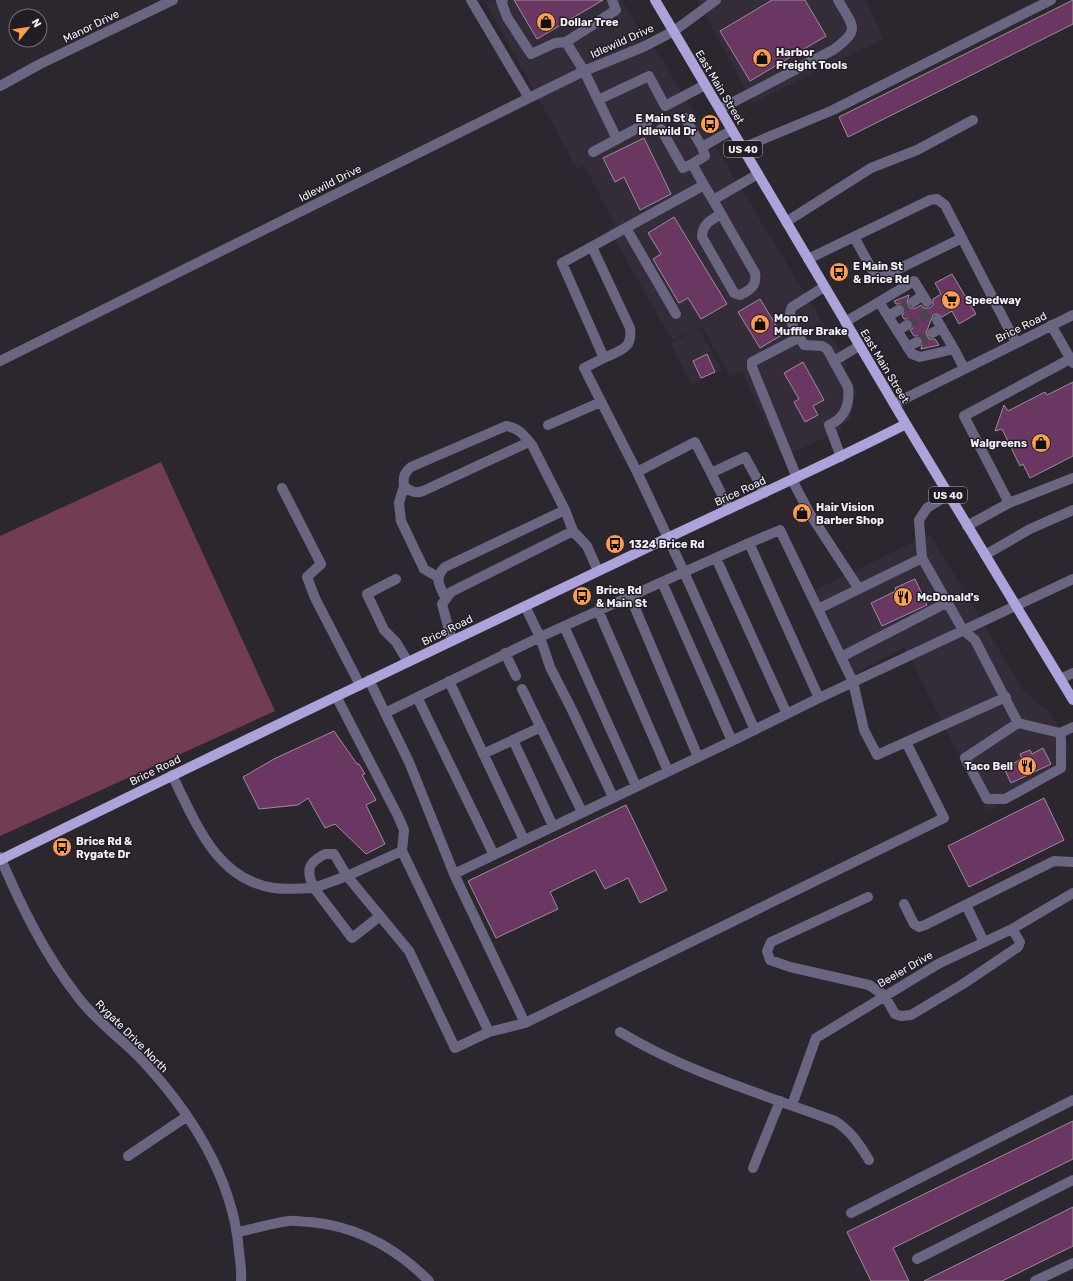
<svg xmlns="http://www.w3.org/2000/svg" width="1073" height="1281" font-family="Rubik,sans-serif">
<rect width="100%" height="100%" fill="#2c272f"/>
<!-- built -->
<path fill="#352c3a" d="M622,0l11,20 31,43 184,301 -3,6 13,22 -6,12 -1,15 -10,6 -1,6 -58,26 -40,-85 -12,4 -28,-49 -30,13 -63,-111 6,-4 -31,-60 -7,3 -92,-167z
M697,0h169l17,39 -130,64z
M699,329l23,41 -31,15 -20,-42z
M930,534l94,158 25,19 20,34 -3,26 -79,40 -82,-164 -50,26 -40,-83z"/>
<!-- green -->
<path fill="#723d53" d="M161,462l114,249 -275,125v-300z"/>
<!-- building -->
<path fill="#693761" stroke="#9a9098" d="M514,0h89l-66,39z
M772,0h33l21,36 -76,45 -30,-50z
M1073,0v24l-225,113 -9,-20z
M644,138l27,56 -31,16 -16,-33 -9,5 -12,-24z
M674,217l53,87 -26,15 -13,-21 -9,5 -26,-44 8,-5 -13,-21z
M952,274l24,40 -17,10 -7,-13 -10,6 -5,-3 -4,1 -7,18 3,6h6l4,6 -18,4 2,-10 -5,-3h-4l-4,-6 3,-2v-6l-3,-3h-6l-2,-3 3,-5 -1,-4 -4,-3h-4l-2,-3 15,-6 -2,8 3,5h6l5,-3 3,3h6l3,-3v-6l8,-5 -6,-11z
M760,299l22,36 -22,13 -22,-36z
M707,354l8,18 -14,6 -8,-17z
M803,362l21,38 -11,6 5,9 -13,7 -11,-20 5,-3 -15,-26z
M1073,382v74l-43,22 -7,-14 -3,2 -18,-37 -7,2 9,-26 4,6 37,-19 2,3z
M915,579l12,26 -45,21 -11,-23 25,-12 -1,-3z
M334,731l23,33h2l6,10 -3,1 14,25 -10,5 19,39 -19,10 -31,-30 -10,4 -17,-30 -10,7 -39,4 -16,-32 31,-18z
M1043,748l8,16 -40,19 -7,-15 18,-9 -2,-5 10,-4 2,4z
M1044,798l20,42 -95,47 -21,-41z
M626,805l41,85 -27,13 -12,-25 -23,11 -10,-19 -45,22 8,17 -62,29 -28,-57z
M1073,1121v38l-180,89 16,33h-38l-24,-49z
M1073,1207v39l-71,35h-78z"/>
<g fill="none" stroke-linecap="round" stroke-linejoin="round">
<!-- minor-tunnel -->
<path stroke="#4a454d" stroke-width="10" stroke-dasharray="10 5" stroke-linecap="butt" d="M899,310l14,-8
M907,325l25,-14
M917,342l15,-9"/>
<!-- minor -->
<path stroke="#6a6681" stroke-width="10" d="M471,0l58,98
M503,0l-2,1 6,16 24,37 24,-11 11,-1 18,29 33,68
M566,42l50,-32 -4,-10
M0,86l40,-22 133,-64
M598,100l51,-24 16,30 40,-21
M720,109l113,-59c28,-21 21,-22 5,-50
M685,118l17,29
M661,129l22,39 9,-4 12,21
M742,148l91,-38 218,-110
M593,152l54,-29
M692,164l13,-8 -3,-9 30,-17
M713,200l42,73c2,12 -4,17 -15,22l-6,-2 -32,-56c0,-13 9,-17 19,-23
M786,222l85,-54 46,-18 56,-30
M626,228l50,86
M854,237l21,38 5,3 82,-40
M592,247l38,81c3,21 -10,22 -26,30
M808,259l122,-59 7,-1 8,6 71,138
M824,287l-32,20c-7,12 6,27 12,38l18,1 5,3 21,38c2,18 -3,31 -19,38l12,32
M879,302l35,-21 13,21
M913,302l10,-7
M888,316l11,-6
M937,320l17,29
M845,322l34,-20 33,52 8,3 34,-8 10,19
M1051,325l22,38
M897,331l10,-6
M932,333l10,-5
M907,347l10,-5
M0,361l529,-263 55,-27 59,-24 31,-16 42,-31
M834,361l25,-15
M894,404l179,-89
M548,425l53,-23
M529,442l-106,49c-8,3 -13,0 -19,-5 -1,-9 0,-13 7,-19l95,-41c13,2 18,9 26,19l33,65 8,21
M637,472l58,-30 16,31 34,-16 20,36
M711,473l18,36
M797,478l-45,-111v-5l48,-25
M792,480l18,34 49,75
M404,486l-5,17 2,18 23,48 14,8
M282,488l39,76 -14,13 8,21 45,87
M948,495l-21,13 -8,12 3,38 41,72 12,10 43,83 42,10 13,-6
M1009,503l-45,-87 106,-57
M967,526l42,-23 64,-25
M749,543l31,-13 73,152 11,48 13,25 129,-58
M985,555l45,-26 43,-19
M716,558l71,156
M396,579l-29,15 17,36 12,12 12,20
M662,582l70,159
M630,596l68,161
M446,599c-6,-13 -13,-20 -1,-32l120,-57
M818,609l104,-51
M598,610l70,161
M564,626l72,160
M452,641l-10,-37 9,-12 122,-61 14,15 11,25
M505,653l11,23
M841,657l107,-55
M1060,679l13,-6
M369,680l40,82 45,112 278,-133 87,-43 254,-119
M449,681l75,159
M522,689l60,123
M336,696l62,120 6,14 -2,21 87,181
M417,697l77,158
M385,713l155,-76 -15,-31
M1018,723l-53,35 22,41h18l56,-31v-28l-1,-7
M755,730l-71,-158 65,-29 70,155
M513,740l40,86
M483,754l58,-27
M172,775c23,46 44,105 102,113 13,2 28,0 40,0l38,50 28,-22
M613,797l-41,-87 -22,-43 -10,-30 144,-65 -47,-100 -53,-104 20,-10 -42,-95 142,-78 9,15 45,-26
M402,851l-55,25 62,75 46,97 34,-16 36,-9 -71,-149
M325,854h9l13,22 -33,12c-8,-17 -7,-25 11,-34z
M0,857c21,49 45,98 78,140 17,23 40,39 60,59 51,53 95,121 101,195 1,10 3,20 2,30
M868,897l-97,45 -4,9 3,9 20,7 79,18 15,10 11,19 6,2 10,-1 52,-31 55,-37 2,-5 -8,-13
M904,904l10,20 5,3 6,-2 129,-64 19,1
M966,905l18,37
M525,1023l419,-205 -38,-76
M620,1032c66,40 142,62 215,89 16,10 24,23 34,39
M792,1105l24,-67 122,-74 74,-35 61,-36
M128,1156l58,-39
M753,1168l27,-67
M851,1213l222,-113
M237,1232c17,-3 35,-9 52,-11 6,-1 14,1 21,1 47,4 86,26 119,59
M917,1259l156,-79
M1035,1281l38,-18"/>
<!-- major -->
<path stroke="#aca3da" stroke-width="10" d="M655,0l251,424 167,276
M0,860c208,-103 418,-203 628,-303 92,-45 186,-86 278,-133"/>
</g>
<!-- icons -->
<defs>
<symbol id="shop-disc" viewBox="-11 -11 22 22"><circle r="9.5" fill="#fb9e51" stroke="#221d25"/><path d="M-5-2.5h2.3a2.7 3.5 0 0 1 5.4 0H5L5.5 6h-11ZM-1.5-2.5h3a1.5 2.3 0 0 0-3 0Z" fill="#111"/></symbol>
<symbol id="bus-disc" viewBox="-11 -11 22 22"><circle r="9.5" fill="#fb9e51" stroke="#221d25"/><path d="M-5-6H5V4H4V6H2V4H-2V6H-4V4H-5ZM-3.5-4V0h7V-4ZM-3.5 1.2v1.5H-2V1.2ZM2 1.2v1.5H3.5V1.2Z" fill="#111"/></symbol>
<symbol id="supermarket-disc" viewBox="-11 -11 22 22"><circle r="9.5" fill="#fb9e51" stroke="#221d25"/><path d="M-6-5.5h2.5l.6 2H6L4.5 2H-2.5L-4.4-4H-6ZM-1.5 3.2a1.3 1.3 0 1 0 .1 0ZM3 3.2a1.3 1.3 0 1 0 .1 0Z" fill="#111"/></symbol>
<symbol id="restaurant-disc" viewBox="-11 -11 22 22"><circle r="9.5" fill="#fb9e51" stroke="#221d25"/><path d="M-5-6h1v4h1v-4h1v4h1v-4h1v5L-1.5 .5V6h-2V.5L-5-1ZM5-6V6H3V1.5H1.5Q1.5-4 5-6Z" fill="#111"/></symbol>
</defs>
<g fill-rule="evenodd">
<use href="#shop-disc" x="535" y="11" width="22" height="22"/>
<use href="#shop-disc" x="751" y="47" width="22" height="22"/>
<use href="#bus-disc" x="699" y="113" width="22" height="22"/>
<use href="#bus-disc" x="828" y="261" width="22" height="22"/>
<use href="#supermarket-disc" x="940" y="289" width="22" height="22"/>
<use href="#shop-disc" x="749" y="313" width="22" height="22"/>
<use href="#shop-disc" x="1030" y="432" width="22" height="22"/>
<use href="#shop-disc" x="791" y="502" width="22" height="22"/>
<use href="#bus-disc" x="604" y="533" width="22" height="22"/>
<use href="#bus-disc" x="571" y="585" width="22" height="22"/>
<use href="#restaurant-disc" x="892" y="586" width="22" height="22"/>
<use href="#restaurant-disc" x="1016" y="755" width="22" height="22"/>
<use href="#bus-disc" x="51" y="836" width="22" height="22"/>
</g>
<g text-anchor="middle" stroke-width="3" stroke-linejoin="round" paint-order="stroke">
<!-- shield labels -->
<g fill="#221d25" stroke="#b4b0b6" stroke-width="1">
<rect x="724" y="141" width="38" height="16" rx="3"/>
<rect x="929" y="487" width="38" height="16" rx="3"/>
</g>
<g font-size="10" font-weight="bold" fill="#f2eff4">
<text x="743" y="153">US 40</text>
<text x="948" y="499">US 40</text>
</g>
<!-- poi labels -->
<g font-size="11" font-weight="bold" fill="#f2eff4" stroke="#221d25" text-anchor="start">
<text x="560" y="26">Dollar Tree</text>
<text x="776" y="56">Harbor<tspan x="776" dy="13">Freight Tools</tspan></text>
<text x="696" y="122" text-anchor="end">E Main St &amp;<tspan x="696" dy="13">Idlewild Dr</tspan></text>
<text x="853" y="270">E Main St<tspan x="853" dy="13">&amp; Brice Rd</tspan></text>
<text x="965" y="304">Speedway</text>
<text x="774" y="322">Monro<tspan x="774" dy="13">Muffler Brake</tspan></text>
<text x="1027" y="447" text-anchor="end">Walgreens</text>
<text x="816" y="511">Hair Vision<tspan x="816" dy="13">Barber Shop</tspan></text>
<text x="629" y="548">1324 Brice Rd</text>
<text x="596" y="594">Brice Rd<tspan x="596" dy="13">&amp; Main St</tspan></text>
<text x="917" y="601">McDonald's</text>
<text x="1013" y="770" text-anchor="end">Taco Bell</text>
<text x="76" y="845">Brice Rd &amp;<tspan x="76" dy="13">Rygate Dr</tspan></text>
</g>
<!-- street labels -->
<g font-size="11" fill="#f2eff4" stroke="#221d25">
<text transform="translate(91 26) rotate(-26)" y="4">Manor Drive</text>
<text transform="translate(622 41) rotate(-24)" y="4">Idlewild Drive</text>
<text transform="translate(720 87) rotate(59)" y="4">East Main Street</text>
<text transform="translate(330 183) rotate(-27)" y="4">Idlewild Drive</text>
<text transform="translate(1021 327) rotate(-26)" y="4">Brice Road</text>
<text transform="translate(885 366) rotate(59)" y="4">East Main Street</text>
<text transform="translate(740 491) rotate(-25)" y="4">Brice Road</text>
<text transform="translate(447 630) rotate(-26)" y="4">Brice Road</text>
<text transform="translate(155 770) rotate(-26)" y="4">Brice Road</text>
<text transform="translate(905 969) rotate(-30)" y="4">Beeler Drive</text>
<text transform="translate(132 1036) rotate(45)" y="4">Rygate Drive North</text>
</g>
</g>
<!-- north arrow -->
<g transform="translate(28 28) rotate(60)"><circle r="19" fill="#221d25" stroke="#757178"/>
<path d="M0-3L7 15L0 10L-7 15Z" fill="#fb9e51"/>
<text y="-6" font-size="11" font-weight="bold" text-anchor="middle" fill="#f2eff4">N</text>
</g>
</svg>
